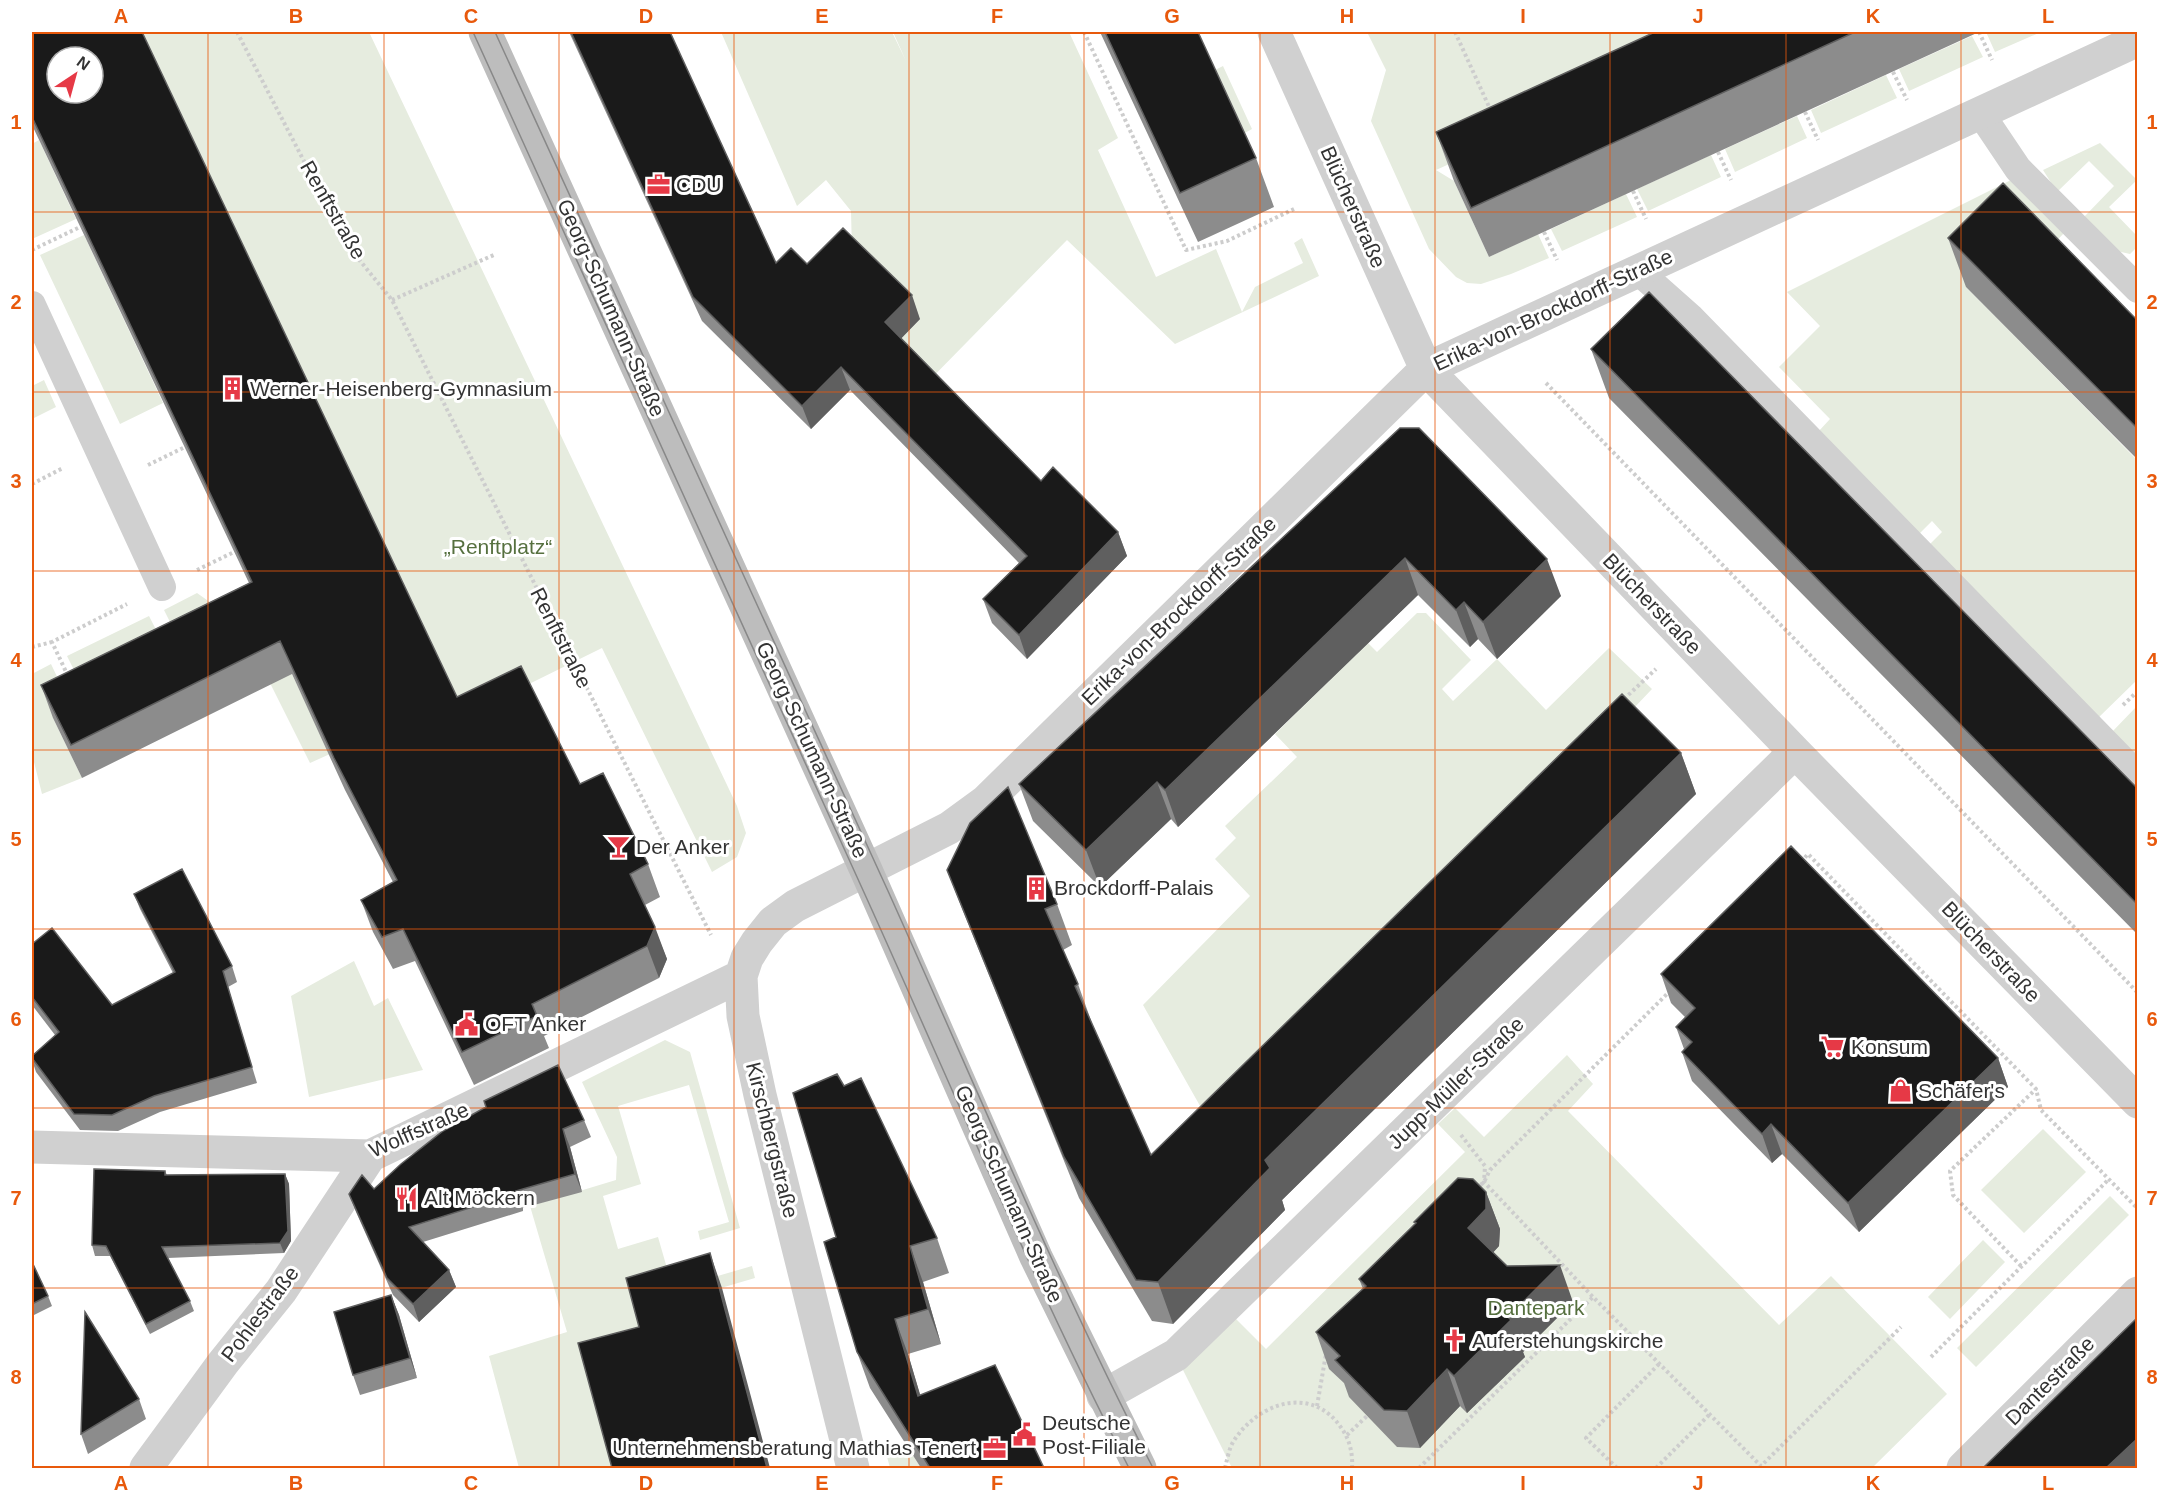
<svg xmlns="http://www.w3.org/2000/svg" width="2169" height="1500" font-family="Arial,sans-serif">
<rect width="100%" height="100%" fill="#fff"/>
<!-- green -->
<path fill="#e6ecdf" d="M138,32h231l368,774 9,27 -9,24 -25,15 -110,-224 -75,37 -59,41z
M721,32h171l14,29 -13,-29h176l49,106 -20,12 58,127 60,-28 26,63 13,-25 48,-24 -9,-20 8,-5 17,38 -144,68 -108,-104 -150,153 -35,-35 38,-39 -68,-67 -1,-41 -25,-31 -29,26z
M1367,32h375l-306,138 18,11 35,76 49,-23 11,24 -38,16 -30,10 -14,-1 -11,-6 -27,-28 -58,-128 15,-51z
M1986,32h55l-46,20z
M1972,36l11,21 -74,34 -10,-22z
M1223,66l29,63 -11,6 -30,-63z
M1886,75l11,23 -76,35 -10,-23z
M1797,116l10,22 -72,34 -10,-23z
M39,140l37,79 -44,20v-95z
M2100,143l37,37 -28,27 28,29v11l-7,7 -13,-3 -34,-33 31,-32 -25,-25 -32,31 -14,-22z
M1711,155l10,22 -73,34 -11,-22z
M2013,179l52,53 -21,22 -78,33 171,173v220l-40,39 -168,-174 13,-13 -10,-11 -14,14 -100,-103 12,-13 -51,-52 41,-41 -33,-34z
M1626,194l11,23 -75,34 -11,-22z
M84,235l79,168 -43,21 -80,-169z
M44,380l12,27 -24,12v-33z
M197,593l24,17 -36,42 -21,-42z
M1417,613h9l45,47 -29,29 11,12 44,-42 49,51 63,-62 43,41 -431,454 -78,-138 107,-109 -35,-37 21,-21 -11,-12 72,-69 -22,-23 93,-91 9,9z
M149,616l22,43 -82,41 -22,-44z
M266,620l64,134 -20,9 -66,-132z
M51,664l21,44 -19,10 29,60 -40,16 -10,-40v-80z
M2137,706v53l-26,-26z
M354,961l20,45 14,-8 35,72 -114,27 -18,-101z
M665,1040l25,12 50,176 -40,12 -2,-9 31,-9 -40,-137 -71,21 23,78 -38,12 15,53 40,-12 15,52 79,-23 3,12 -116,34 13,50 -36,106h-97l-30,-112 78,-24 -37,-126 86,-26 1,-23 -35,-75z
M1567,1055l26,29 -25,27 211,214 52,-49 116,118 -75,74h-640l-49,-98 52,-52 31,31 199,-197 -27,-28 17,-16 29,29z
M2043,1129l43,43 -62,61 -43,-43z
M2110,1196l19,19 -153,152 -19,-19z
M1983,1240l22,22 -55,57 -22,-22z
M904,1442l17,26h-31l-5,-19z"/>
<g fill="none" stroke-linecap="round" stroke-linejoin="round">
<!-- path -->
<path stroke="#cdcdcd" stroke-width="4" stroke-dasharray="3 3" stroke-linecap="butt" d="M237,32l111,214 44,54 319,635
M1084,32l102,218 41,-9 67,-32
M1455,32l36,79
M1979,32l13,28
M1893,72l14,28
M1805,112l13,28
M1718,152l13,28
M1633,191l13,28
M1544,232l13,28
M32,250l48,-23
M392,300l104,-46
M1546,383l592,610
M148,465l37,-18
M32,484l31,-16
M197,570l37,-18
M32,647l20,-5
M68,676l-16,-34 75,-38
M1624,699l32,-30
M2123,705l15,-14
M1801,862l7,-8 228,235 5,21 97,99
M1461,1135l24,31 -1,16 109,115 168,169 140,-139
M1476,1189l8,-7 6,-12 180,-179
M2021,1266l-68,-71 -3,-24 86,-82
M1931,1357l178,-178
M1317,1406l9,-52
M1347,1435l20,-19
M1225,1468c2,-8 4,-19 8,-26 25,-40 80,-58 109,-13 8,11 11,26 10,39
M1419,1468l174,-171
M1617,1468l-31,-30 73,-74
M1656,1468l53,-53"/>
<!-- service -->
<path stroke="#d0d0d0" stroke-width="28" d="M1981,114l37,55 120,120
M1638,271l53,47 447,458
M32,305l130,282"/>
<!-- minor -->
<path stroke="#d0d0d0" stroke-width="33" d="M1274,32l152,337 369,383 343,350
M32,1147l338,9 371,-180
M1103,1396l73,-41 619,-603
M146,1468l77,-105 58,-72 89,-135
M853,1468l-93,-373 -17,-79 -2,-40 6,-18 10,-16 16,-20 22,-16 154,-78 37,-27 440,-432 712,-329
M1963,1468l175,-175"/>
<!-- secondary -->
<path stroke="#bdbdbd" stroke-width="33" d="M485,32l381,838 170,387 104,211"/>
<!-- tram -->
<path stroke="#888" stroke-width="1.5" d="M473,32c131,289 263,577 394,867 86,190 166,383 262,569
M495,32c131,286 263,572 393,859 87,193 168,389 265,577"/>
</g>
<!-- wall -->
<path fill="#8c8c8c" d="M32,32l425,665 123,87 68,80 12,33 -15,8 22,54 -8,19 -115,58 5,12 -75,37 -59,-124 -22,8 -20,-37 -12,-32 32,-18 -48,-92 -53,-116 -210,104 -29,-60 -12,-33 208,-102 -217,-458z
M569,32h101l106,231 31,1 113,55 -19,19 140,143 77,51 9,24 -100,103 -35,-36 -9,-24 36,-36 -169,-173 -39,39 -109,-108z
M1100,32h98l58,126 18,49 -76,35z
M1655,32h324l-490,225 -35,-76 -18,-49z
M1948,238l190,83v139l-172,-173z
M1591,349l547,440v146l-529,-537z
M1400,428l161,168 -64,63 -19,-20 -8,8 -52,-52 -240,232 -7,-8 -71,68 -67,-66 -14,-37z
M1681,753l15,41 -414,406 3,10 -112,114 -21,-3 -73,-123 -116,-287 -16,-41 110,34 15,41 -9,5 15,34 15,42 58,129z
M134,894l98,72 5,16 -9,5 29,96 -97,29 -42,19 -38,-1 -44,-58 -4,-12v-4l23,-21 -23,-30v-61l80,61 61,-32 -33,-64z
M1661,974l337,84 10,29 -149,145 -77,-78 -10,9 -80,-82 -10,-29 2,-3 -8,-22 9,-10 -14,-14z
M484,1101l100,19 7,17 -21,10 12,45 -59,16v3l-100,31 26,28 7,17 -37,35 -26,-27 -37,-83 -7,-18 25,-5 112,-82z
M165,1171l2,4 118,-1 4,10 2,57 -7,12 -116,5 22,43 4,10 -44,23 -40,-78h-15l-3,-11z
M1486,1192l14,37 -1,17 -6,6 14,14 66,36 -50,50 2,5 -58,56 -7,-7 -40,42 -23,-1 -48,-50 -5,-14 -15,-14 -13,-37 47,-43 -4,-10 56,-55 -1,-2z
M937,1238l12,35 -26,9 18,62 -33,10 12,41 124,73h-123l-51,-80 -13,-36 -33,-110z
M32,1262l16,34 4,10 -20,10z
M391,1295l8,20 18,63 -57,17 -7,-20z
M139,1399l7,20 -58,35 -7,-20z"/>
<!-- shaded-wall -->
<path fill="#5f5f5f" d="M912,295l8,24 -26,27 -9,-24z
M841,367l9,23 -39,39 -9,-23z
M1118,532l9,24 -100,103 -8,-24z
M1405,558l13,37 -240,232 -13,-37z
M1547,559l14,37 -64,63 -14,-37z
M1464,602l14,37 -8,8 -14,-37z
M1681,753l15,41 -414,406 3,10 -112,114 -15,-42 107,-122z
M1157,782l14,37 -71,68 -14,-37z
M655,927l12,32 -8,19 -12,-32z
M1998,1058l10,29 -149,145 -11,-29z
M1771,1124l11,30 -10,9 -10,-29z
M563,1129l7,18 12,45 -7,-18z
M285,1174l4,10 2,57 -7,12 -4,-10z
M1486,1192l14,37 -1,17 -17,19 -14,-37z
M910,1246l13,36 18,62 -13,-35z
M710,1253l12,35 48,180h-3z
M1560,1265l13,37 -50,50 2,5 -58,56 -13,-37 54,-59z
M449,1270l7,17 -37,35 -6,-18z
M391,1295l8,20 18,63 -7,-20z
M895,1319l13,35 23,77 -13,-35z
M1447,1369l13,37 -40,42 -13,-37z
M2138,1438v30h-32z"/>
<!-- building -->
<path fill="#1a1a1a" stroke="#5f5f5f" stroke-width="1.5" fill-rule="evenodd" d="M32,32h110l315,665 64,-31 59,118 23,-11 45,91 -18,10 25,53 -8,19 -115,58 5,12 -75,36 -59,-123 -21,8 -21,-37 36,-20 -63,-122 -54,-117 -209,104 -30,-60 211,-103 -220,-465zM57,57h36v36h-36z
M571,32h99l106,231 15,-15 16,16 36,-36 69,67 -27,27 156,159 12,-14 65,65 -99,103 -36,-36 44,-43 -186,-189 -39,39 -109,-109z
M1105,32h93l58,126 -76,35z
M1655,32h200l-384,176 -35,-76z
M2003,183l135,138v108l-190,-191z
M1649,292l489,497 -1,115 -546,-555z
M1400,428h19l128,131 -64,63 -19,-20 -8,8 -51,-52 -240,232 -8,-8 -71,68 -67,-66z
M1622,694l59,59 -416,407 5,8 -112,114 -22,-2 -72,-123 -117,-287 23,-47 38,-36 49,117 -12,5 33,75 -3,2 76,169z
M1791,846l207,212 -150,145 -77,-79 -9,10 -80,-82 10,-10 -16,-15 19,-19 -34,-34z
M182,869l50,97 -9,5 29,96 -98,29 -42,19 -38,-1 -42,-56v-2l27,-24 -27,-35v-53l20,-16 60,77 63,-33 -41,-78z
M558,1065l26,55 -21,9 12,45 -59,17 1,2 -108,34 40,43 -36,34 -26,-26 -38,-84 13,-19 12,14 27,-25 42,-33 43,-24 -2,-6z
M837,1074l7,12 17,-8 76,160 -27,8 18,63 -33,10 23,77 77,-31 49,103h-114l-73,-116 -33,-110 12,-5 -43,-144z
M94,1169l71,2v4l120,-1 3,57 -8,12 -118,4 28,54 -44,23 -40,-78 -14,-1z
M1458,1178l15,1 13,13v17l-18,19 39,38 53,-1 -52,52 3,3 -57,56 -7,-7 -40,42 -23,-1 -49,-50 5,-4 -24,-24 50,-46 -7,-7 57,-56 -2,-1z
M710,1253l57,215h-155l-34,-125 61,-16 -13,-49z
M32,1262l16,34 -16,8z
M391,1295l19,63 -57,17 -19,-63z
M85,1312l54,87 -58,35z
M2138,1317v121l-32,30h-123z"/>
<!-- grid -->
<path fill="none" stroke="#e8590c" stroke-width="1.5" stroke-opacity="0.55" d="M208,32v1436M384,32v1436M559,32v1436M734,32v1436M909,32v1436M1084,32v1436M1260,32v1436M1435,32v1436M1610,32v1436M1786,32v1436M1961,32v1436M32,212h2106M32,392h2106M32,571h2106M32,750h2106M32,929h2106M32,1108h2106M32,1288h2106"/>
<!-- icons -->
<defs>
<symbol id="office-bare" viewBox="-9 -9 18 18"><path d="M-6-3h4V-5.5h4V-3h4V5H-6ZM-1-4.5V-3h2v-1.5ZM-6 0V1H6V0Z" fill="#e63946" stroke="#fff" stroke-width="2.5" paint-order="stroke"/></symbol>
<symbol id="building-bare" viewBox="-9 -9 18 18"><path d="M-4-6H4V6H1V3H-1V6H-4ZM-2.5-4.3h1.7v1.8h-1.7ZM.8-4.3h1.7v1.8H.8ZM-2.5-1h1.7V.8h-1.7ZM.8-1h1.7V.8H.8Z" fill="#e63946" stroke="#fff" stroke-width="2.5" paint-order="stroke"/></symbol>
<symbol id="bar-bare" viewBox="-9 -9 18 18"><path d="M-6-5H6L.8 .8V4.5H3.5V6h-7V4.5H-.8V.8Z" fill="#e63946" stroke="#fff" stroke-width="2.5" paint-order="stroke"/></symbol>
<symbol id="civic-bare" viewBox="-9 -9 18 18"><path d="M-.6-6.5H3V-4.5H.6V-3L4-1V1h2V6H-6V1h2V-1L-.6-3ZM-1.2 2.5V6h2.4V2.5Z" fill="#e63946" stroke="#fff" stroke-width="2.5" paint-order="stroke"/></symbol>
<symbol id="supermarket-bare" viewBox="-9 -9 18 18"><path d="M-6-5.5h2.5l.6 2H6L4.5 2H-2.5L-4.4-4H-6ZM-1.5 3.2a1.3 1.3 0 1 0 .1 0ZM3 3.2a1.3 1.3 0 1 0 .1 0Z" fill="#e63946" stroke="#fff" stroke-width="2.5" paint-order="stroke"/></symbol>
<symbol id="shop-bare" viewBox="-9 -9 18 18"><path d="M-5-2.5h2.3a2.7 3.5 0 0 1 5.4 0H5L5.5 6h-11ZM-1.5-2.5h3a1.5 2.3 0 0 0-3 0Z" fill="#e63946" stroke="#fff" stroke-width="2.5" paint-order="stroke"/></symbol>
<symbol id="restaurant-bare" viewBox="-9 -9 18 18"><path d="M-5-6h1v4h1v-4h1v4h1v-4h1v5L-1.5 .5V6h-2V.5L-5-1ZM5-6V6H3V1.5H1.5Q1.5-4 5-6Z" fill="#e63946" stroke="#fff" stroke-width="2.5" paint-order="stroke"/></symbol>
<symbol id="church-bare" viewBox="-9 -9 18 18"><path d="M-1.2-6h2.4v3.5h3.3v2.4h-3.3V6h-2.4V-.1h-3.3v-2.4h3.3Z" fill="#e63946" stroke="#fff" stroke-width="2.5" paint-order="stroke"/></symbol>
</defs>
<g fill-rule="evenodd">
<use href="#office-bare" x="642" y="168" width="33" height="33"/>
<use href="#building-bare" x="216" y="372" width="33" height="33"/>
<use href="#bar-bare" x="602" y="830" width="33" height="33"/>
<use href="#building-bare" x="1020" y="872" width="33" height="33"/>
<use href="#civic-bare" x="450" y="1008" width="33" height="33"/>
<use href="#supermarket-bare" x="1816" y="1030" width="33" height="33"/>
<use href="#shop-bare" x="1884" y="1074" width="33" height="33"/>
<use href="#restaurant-bare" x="390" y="1182" width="33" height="33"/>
<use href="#church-bare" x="1438" y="1324" width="33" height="33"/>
<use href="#civic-bare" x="1008" y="1418" width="33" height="33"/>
<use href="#office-bare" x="978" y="1432" width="33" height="33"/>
</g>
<g text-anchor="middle" stroke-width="6" stroke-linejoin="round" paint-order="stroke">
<!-- poi labels -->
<g font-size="21" fill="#333" stroke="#fff" text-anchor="start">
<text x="676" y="192">CDU</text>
<text x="250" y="396">Werner-Heisenberg-Gymnasium</text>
<text x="636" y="854">Der Anker</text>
<text x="1054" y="895">Brockdorff-Palais</text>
<text x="485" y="1031">OFT Anker</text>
<text x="1851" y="1054">Konsum</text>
<text x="1918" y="1098">Schäfer's</text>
<text x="424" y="1205">Alt Möckern</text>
<text x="1472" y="1348">Auferstehungskirche</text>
<text x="1042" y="1430">Deutsche<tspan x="1042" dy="24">Post-Filiale</tspan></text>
<text x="976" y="1455" text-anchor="end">Unternehmensberatung Mathias Tenert</text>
</g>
<!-- street labels -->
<g font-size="21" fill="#333" stroke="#fff">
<text transform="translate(1353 207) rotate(66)" y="7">Blücherstraße</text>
<text transform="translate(333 210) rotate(60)" y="7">Renftstraße</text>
<text transform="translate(611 308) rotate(66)" y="7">Georg-Schumann-Straße</text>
<text transform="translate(1553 310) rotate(-25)" y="7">Erika-von-Brockdorff-Straße</text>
<text transform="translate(1652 604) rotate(46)" y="7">Blücherstraße</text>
<text transform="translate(1179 611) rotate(-44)" y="7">Erika-von-Brockdorff-Straße</text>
<text transform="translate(561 638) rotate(63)" y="7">Renftstraße</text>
<text transform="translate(812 750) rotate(65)" y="7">Georg-Schumann-Straße</text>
<text transform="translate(1991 952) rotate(46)" y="7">Blücherstraße</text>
<text transform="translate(1456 1083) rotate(-44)" y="7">Jupp-Müller-Straße</text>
<text transform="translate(419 1130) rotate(-24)" y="7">Wolffstraße</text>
<text transform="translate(772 1140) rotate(76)" y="7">Kirschbergstraße</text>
<text transform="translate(1009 1194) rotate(66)" y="7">Georg-Schumann-Straße</text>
<text transform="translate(260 1314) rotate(-53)" y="7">Pohlestraße</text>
<text transform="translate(2050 1381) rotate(-45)" y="7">Dantestraße</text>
</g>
<!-- park labels -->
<g font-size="21" fill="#56703f" stroke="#fff">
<text x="498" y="554">„Renftplatz“</text>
<text x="1536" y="1315">Dantepark</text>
</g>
</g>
<!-- border -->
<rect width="2169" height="1500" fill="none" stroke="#ffffff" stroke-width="66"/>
<!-- north arrow -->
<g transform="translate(75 75) rotate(36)"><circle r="28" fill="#ffffff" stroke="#adadad" stroke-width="1.5"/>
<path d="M0-4.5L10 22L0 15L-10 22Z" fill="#e63946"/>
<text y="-9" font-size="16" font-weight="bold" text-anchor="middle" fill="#333333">N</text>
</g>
<rect x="33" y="33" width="2103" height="1434" fill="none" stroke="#e8590c" stroke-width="2"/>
<g font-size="20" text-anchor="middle" font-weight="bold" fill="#e8590c">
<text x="121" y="23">A</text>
<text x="296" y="23">B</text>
<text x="471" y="23">C</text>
<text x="646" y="23">D</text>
<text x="822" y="23">E</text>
<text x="997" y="23">F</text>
<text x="1172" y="23">G</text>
<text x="1347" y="23">H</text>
<text x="1523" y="23">I</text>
<text x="1698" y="23">J</text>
<text x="1873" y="23">K</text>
<text x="2048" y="23">L</text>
<text x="16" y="129">1</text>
<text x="2152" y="129">1</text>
<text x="16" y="309">2</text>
<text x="2152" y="309">2</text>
<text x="16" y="488">3</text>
<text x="2152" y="488">3</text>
<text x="16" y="667">4</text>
<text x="2152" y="667">4</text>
<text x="16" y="846">5</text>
<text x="2152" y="846">5</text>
<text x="16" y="1026">6</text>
<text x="2152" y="1026">6</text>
<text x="16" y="1205">7</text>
<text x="2152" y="1205">7</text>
<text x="16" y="1384">8</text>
<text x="2152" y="1384">8</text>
<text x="121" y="1490">A</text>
<text x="296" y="1490">B</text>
<text x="471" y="1490">C</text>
<text x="646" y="1490">D</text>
<text x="822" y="1490">E</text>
<text x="997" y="1490">F</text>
<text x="1172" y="1490">G</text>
<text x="1347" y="1490">H</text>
<text x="1523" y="1490">I</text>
<text x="1698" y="1490">J</text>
<text x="1873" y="1490">K</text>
<text x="2048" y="1490">L</text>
</g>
</svg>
